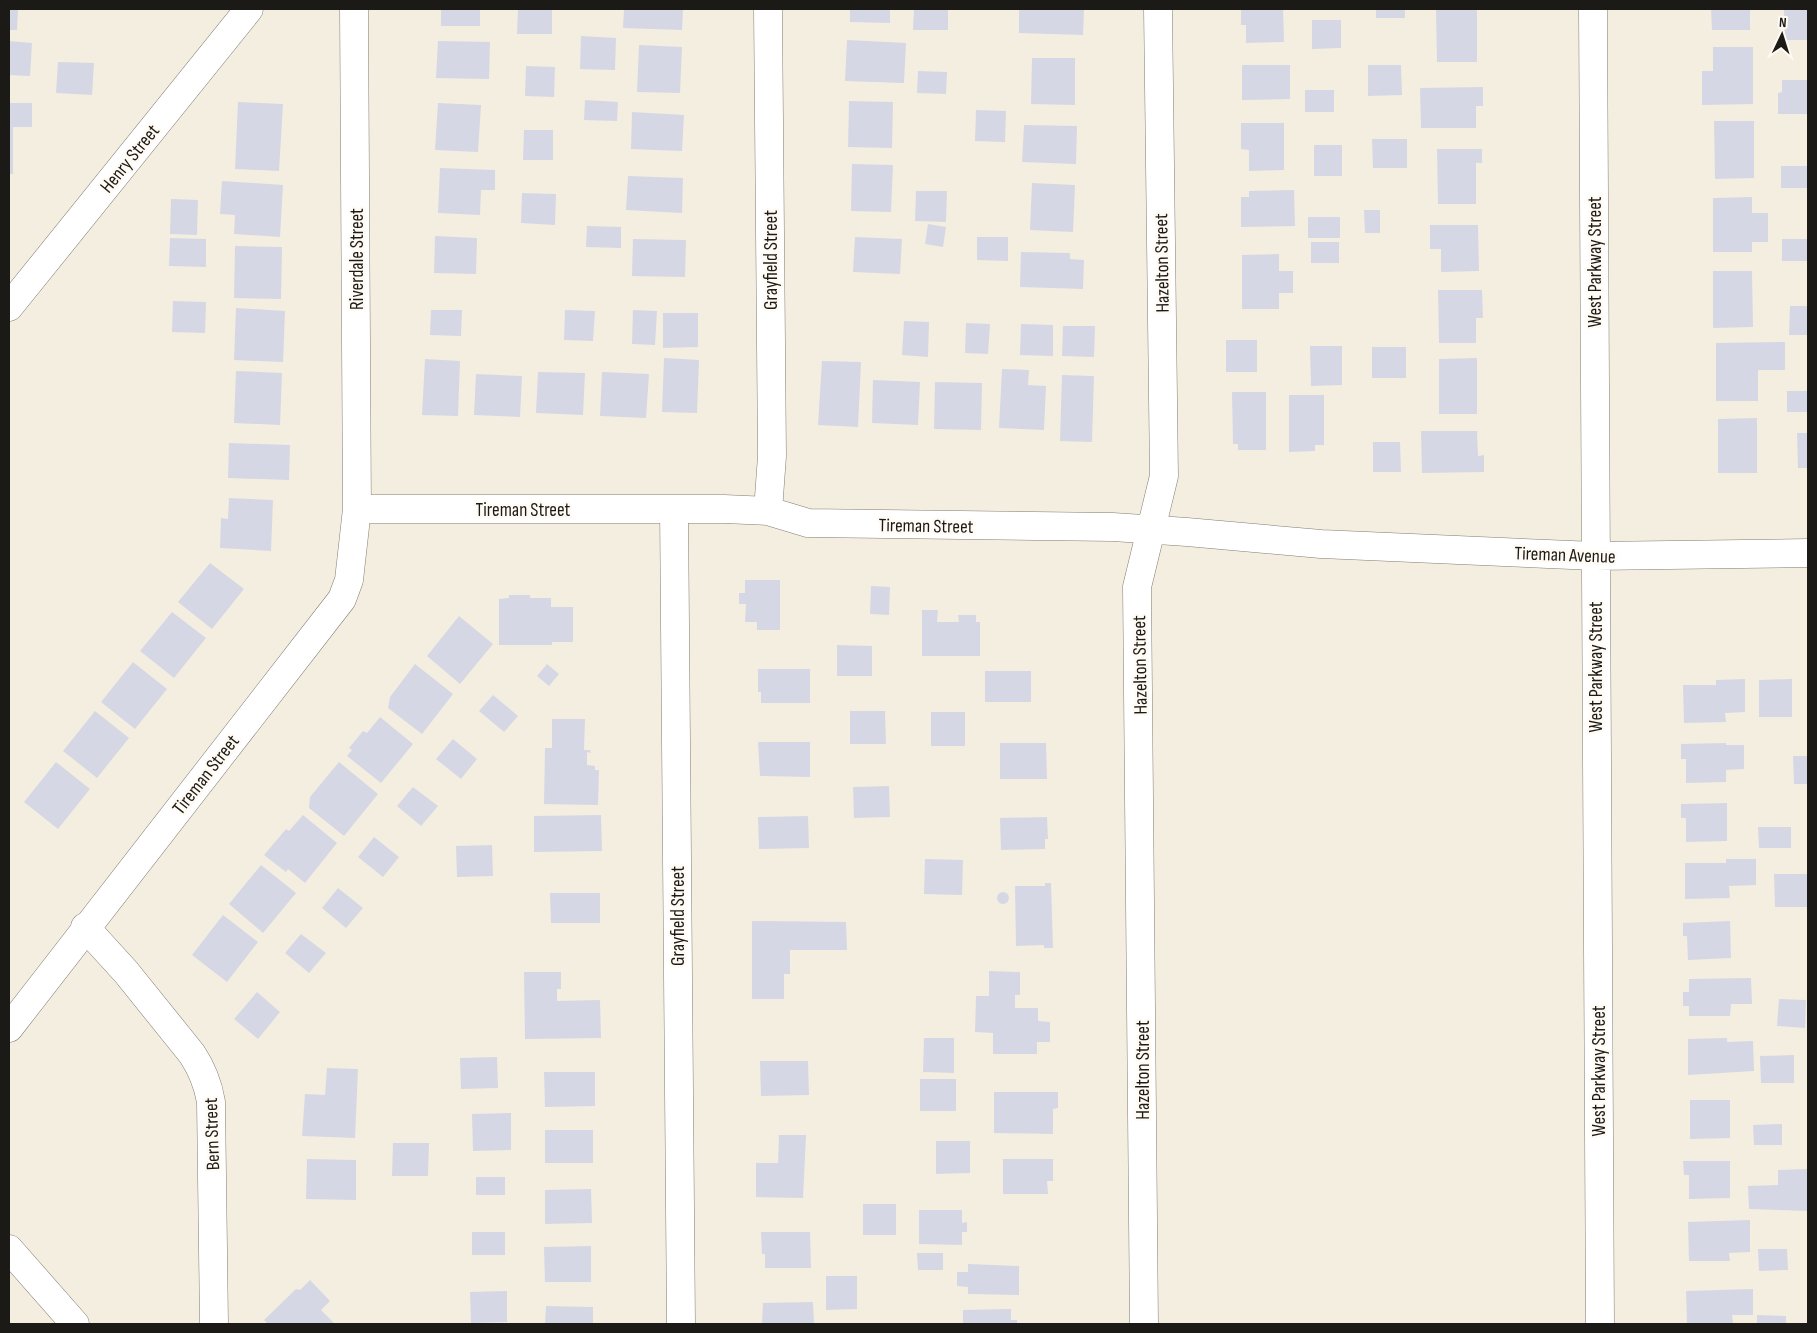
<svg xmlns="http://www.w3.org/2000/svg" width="1817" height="1333" font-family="'Sofia Sans Condensed',sans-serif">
<rect width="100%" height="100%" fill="#f4eee1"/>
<!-- building -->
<path fill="#d6d7e4" d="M9,9h9l-1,21h-8z
M441,9h39v17h-39z
M518,9h34v25h-35z
M624,9h59l-1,21 -59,-2z
M850,9h40v14l-40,-1z
M914,9h34v21h-35z
M1019,9h65l-1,26 -64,-2z
M1241,9h42l1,33 -38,1v-18h-5z
M1376,9h29v9h-29z
M1436,9h41v53h-40z
M1711,9h39v21h-38z
M1808,9v31h-23l-1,-30z
M1312,20h29v28l-29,1z
M581,36l35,2 -1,32 -35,-1z
M847,40l59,3 -2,40 -59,-2z
M9,41l23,2 -2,33 -21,-1z
M438,41l52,1 -1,37 -53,-1z
M639,45l43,2 -2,46 -43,-1z
M1713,47h40v57l-51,1v-34h11z
M1032,58h43v47l-44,-1z
M58,62l36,1 -2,32 -36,-2z
M1242,65h48v34l-48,1z
M1368,65h33l1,30 -34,1z
M526,66l29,1 -1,30 -29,-1z
M918,71l29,1 -1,22 -29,-1z
M1782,80h26v34h-30v-21l4,-1z
M1483,87v19h-7v22h-55l-1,-40z
M1305,90h29v22h-29z
M585,100l33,2 -1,19 -33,-1z
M849,101l44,1 -1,46 -44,-1z
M238,102l45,2 -4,67 -44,-2z
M9,103h23v24h-19v47h-4z
M438,103l43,2 -3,47 -43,-2z
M976,110l30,1 -1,31 -30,-1z
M632,112l52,3 -2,36 -51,-2z
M1714,121h40v57l-39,1z
M1241,123h43v47l-35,1v-21l-8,-1z
M1024,125l53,1 -1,38 -54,-2z
M524,130h29v30h-30z
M1372,139h35v29h-34z
M1314,145h28v31h-28z
M1437,149h45v14h-6v41h-38z
M852,164l41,1 -2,47 -40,-1z
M1781,166h27v22h-27z
M440,168l55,2v20h-14l-1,25 -42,-2z
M628,176l55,2 -1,35 -56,-3z
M222,181l61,4 -3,52 -46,-3 1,-19 -15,-1z
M1032,183l43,2 -2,47 -43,-2z
M1294,190l1,36 -54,1v-30h8v-6z
M916,191h31l-1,31 -31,-1z
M522,193l34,1 -1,31 -34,-2z
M1752,197v16h16v29h-16v10h-39v-54z
M171,199l27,1 -1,35 -27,-1z
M1364,210h16v23h-15z
M1308,217h32v21h-32z
M928,224l18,3 -3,20 -18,-3z
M1430,225h48l1,46 -38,1v-23h-11z
M587,226l34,1v21l-35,-1z
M435,236l42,2 -1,36 -42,-1z
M855,237l47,2 -2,35 -47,-2z
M977,237h31v24l-31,-1z
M170,238l36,1v28l-37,-1z
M633,239l53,1 -1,37 -53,-1z
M1782,239h26v22h-26z
M1311,242h28v21h-28z
M235,246l47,1 -1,52 -47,-1z
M1021,252l49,1v6l14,1 -1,29 -63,-2z
M1279,254v17h14v22h-14v16h-37v-54z
M1713,271h39l1,56 -40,1z
M1438,290h44l1,28h-7v25h-37z
M173,301l33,1 -1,31 -33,-1z
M1790,306h18v29h-19z
M236,308l49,3 -2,51 -49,-2z
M431,310h31l-1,26 -31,-1z
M565,310l30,1 -2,30 -29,-1z
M633,310l24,1 -2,34 -23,-1z
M663,313h35v34l-35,1z
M904,321l25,1 -1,35 -26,-2z
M966,323l24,1 -2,30 -23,-1z
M1021,324l32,1v31l-33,-1z
M1063,326h32l-1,31 -32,-1z
M1226,340h31v32h-31z
M1785,342v28h-27v31h-42v-58z
M1310,346h32v39l-31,1z
M1372,347h34v31h-34z
M664,358l35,2 -2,53 -35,-1z
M1477,358v56h-38v-55z
M425,359l35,2 -2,55 -36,-1z
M822,361l39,1 -3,65 -40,-2z
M1002,369l27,1 -1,15 18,1 -2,44 -45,-2z
M236,371l46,2 -2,52 -46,-2z
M538,372l47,1 -2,42 -47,-2z
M602,372l47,2 -3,44 -46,-2z
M476,374l46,2 -2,41 -46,-2z
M1062,375l32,1 -2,66 -32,-1z
M873,380l47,2 -2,43 -46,-2z
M935,382l47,1 -1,47 -47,-1z
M1787,391h21v21h-21z
M1232,392h34v58h-28v-6h-5z
M1289,395h35v50h-9v6l-26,1z
M1757,418v55h-39v-54z
M1421,431h56l1,25 6,-1v17l-62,1z
M1797,433h11v35h-10z
M1373,442h27l1,30h-28z
M229,443l61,2 -1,35 -61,-2z
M229,498l44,2 -2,51 -51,-3 1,-30 7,1z
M210,563l34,26 -32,40 -34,-27z
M745,580h35v50h-23v-8h-12l1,-18h-7v-11h6z
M871,586l19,1 -1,28 -19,-1z
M509,595h21v3h21v9h22v35h-21v3h-53v-46l10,-1z
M922,610h16l-1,12h22l-1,-7h18v7h4v34h-58z
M172,612l34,26 -32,40 -34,-27z
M459,616l34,28 -33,40 -33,-28z
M837,645l35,1v30h-35z
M133,662l34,27 -32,40 -34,-27z
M415,664l38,30 -31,40 -34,-26 2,-11z
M547,664l12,10 -10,12 -12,-10z
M758,669h52v34h-49v-11h-3z
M985,671h46v31h-46z
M1745,679v33l-20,1 1,9 -42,1 -1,-38h33v-5z
M1792,679v38h-33v-37z
M493,695l25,21 -14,16 -25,-21z
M95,711l34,27 -32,40 -34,-27z
M850,711h35l1,33h-36z
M931,712h34v34h-34z
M380,717l33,27 -32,39 -34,-27 5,-6 -3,-2 14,-17 4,2z
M552,719h33l-1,31h6l1,3 -4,-1v13l8,1v4h4l-1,35 -54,-1 1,-56h7z
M453,739l24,20 -16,20 -25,-20z
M758,742h52v35l-50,-1z
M1000,743h46l1,36h-47z
M1726,743v2h18v24l-18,1v12l-40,1v-24h-5v-15z
M1793,756h15v28h-14z
M56,762l34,27 -32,40 -34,-27z
M339,762l39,32 -34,42 -35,-28 1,-11z
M889,786l1,31 -36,1 -1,-31z
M413,787l25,19 -17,20 -24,-20z
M1727,803v38l-41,1v-24h-5v-14z
M303,815l34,28 -32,40 -17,-14 -2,3 -22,-17 22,-26 3,2z
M601,815l1,36 -68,1v-36z
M808,816l1,32 -50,1 -1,-32z
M1047,817l1,22h-3v10l-44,1 -1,-32z
M1758,827h33v21h-32z
M374,837l25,20 -16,20 -25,-20z
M492,845l1,31 -36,1 -1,-31z
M925,859l38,1 -1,35 -38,-1z
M1726,859h30v26l-27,1 1,12 -45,1v-36h41z
M261,865l35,28 -33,40 -34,-29z
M1774,874h34v33h-33z
M1045,883h6l2,65h-9v-3l-28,1 -1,-60h30z
M338,888l25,20 -17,20 -24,-20z
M997 898a6 6 0 1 1 12 0a6 6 0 1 1-12 0Z
M550,893h50v30h-49z
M223,915l35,27 -31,40 -35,-27z
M752,921l94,1 1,28h-57v24h-6v25h-32z
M1730,921l1,37 -43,2 -1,-24h-4v-13z
M301,934l25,19 -17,20 -24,-20z
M989,971l31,1v23h-5v13h23v13l12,1v20h-13v12h-44v-21l-18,-1 1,-36h13z
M524,972h37v17h-4v12l43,-1 1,38 -76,1z
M1751,978l1,26h-21l-1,12h-41v-10h-6v-14h6v-13z
M257,992l23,20 -22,27 -24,-20z
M1779,999l27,1 -1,28 -28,-2z
M924,1038h30v35l-31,-1z
M1727,1038v4l26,-1 1,30 -66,4v-36z
M1794,1055v28h-33l-1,-27z
M497,1057l1,31 -37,1 -1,-31z
M760,1061h48l1,34 -48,1z
M327,1068l31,1 -3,69 -53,-2 3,-42 20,1z
M544,1072h51v34l-50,1z
M920,1079h36v32h-36z
M994,1092h64v16l-5,1v25l-59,-1z
M1690,1100h40v38l-40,1z
M511,1113v37l-38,1 -1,-37z
M1782,1124v21h-28l-1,-20z
M545,1130h48v33h-48z
M779,1135h27l-3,63 -47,-1v-34h22z
M936,1141h34v32l-34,1z
M393,1143h36l-1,33h-36z
M307,1159l49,1v40l-50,-1z
M1003,1159h50v22h-6l1,13h-45z
M1683,1161h47v37l-41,1v-24h-5z
M1808,1169v42l-59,-2 -1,-23 30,-1v-15z
M476,1177h29v18h-29z
M591,1189l1,34 -47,1v-34z
M863,1204h33v31h-33z
M919,1210h43v13l5,-1v10h-5v13l-43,-1z
M1750,1220v32l-21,1 1,8h-41l-1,-39z
M472,1232h33v23h-33z
M761,1232h49l1,36h-46v-14h-3z
M591,1246v36h-46l-1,-35z
M1758,1249h29l1,21 -29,1z
M917,1253h26v17h-25z
M968,1264l51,2v29l-51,-1v-7l-11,-1v-14h11z
M826,1276h31v33l-31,1z
M310,1280l20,21 -9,9 14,14h-67l-4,-4 32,-31 4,1z
M1753,1289v26h-21l1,8 -46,1 -1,-33z
M507,1291v31l-36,1 -1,-31z
M813,1302l1,22h-52l1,-21z
M546,1306l47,1v17h-48z
M1011,1309v11h6v4h-54v-14z
M1757,1315l29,1v8h-29z"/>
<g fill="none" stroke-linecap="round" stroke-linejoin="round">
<defs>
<path id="minor" d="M1593,9l7,1315
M9,307l240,-298
M357,509h367l44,2 40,12 305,4 74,5 134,12 274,12 213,-3
M674,509l7,815
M768,511l4,-55 -4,-447
M85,927l41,45 66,82c10,15 16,30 19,48l3,222
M9,1028l333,-429 7,-19 8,-71 -3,-500
M9,1249l66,75
M1144,1324l-7,-737 27,-111 -6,-467"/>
</defs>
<!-- minor casing -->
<use href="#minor" stroke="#837d72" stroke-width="29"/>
<!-- minor -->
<use href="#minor" stroke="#fff" stroke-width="28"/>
</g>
<g text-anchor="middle" stroke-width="5" stroke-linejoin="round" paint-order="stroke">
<!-- street labels -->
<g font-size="19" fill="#1c1a16" stroke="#fffbf4">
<text transform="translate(129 158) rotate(-51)" y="7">Henry Street</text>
<text transform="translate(356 259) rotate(-90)" y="7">Riverdale Street</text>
<text transform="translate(770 260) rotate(-90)" y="7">Grayfield Street</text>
<text transform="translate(1594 262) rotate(-90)" y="7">West Parkway Street</text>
<text transform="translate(1161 263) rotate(-91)" y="7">Hazelton Street</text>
<text x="523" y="516">Tireman Street</text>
<text transform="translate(926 525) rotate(1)" y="7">Tireman Street</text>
<text transform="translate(1565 554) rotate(2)" y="7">Tireman Avenue</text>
<text transform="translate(1139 665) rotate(-91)" y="7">Hazelton Street</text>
<text transform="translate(1595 667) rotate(-90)" y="7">West Parkway Street</text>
<text transform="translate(205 774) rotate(-52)" y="7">Tireman Street</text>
<text transform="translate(677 916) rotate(-90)" y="7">Grayfield Street</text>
<text transform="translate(1142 1070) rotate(-90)" y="7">Hazelton Street</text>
<text transform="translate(1598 1071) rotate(-90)" y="7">West Parkway Street</text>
<text transform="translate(211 1134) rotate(-92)" y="7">Bern Street</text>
</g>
</g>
<!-- border -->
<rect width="1817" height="1333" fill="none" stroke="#1c1a16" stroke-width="20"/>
<!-- north arrow -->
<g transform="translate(1782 35) rotate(4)" stroke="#fffbf4" stroke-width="4" paint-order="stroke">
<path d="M0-4L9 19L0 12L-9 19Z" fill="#1c1a16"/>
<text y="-8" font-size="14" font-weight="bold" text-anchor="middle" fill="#1c1a16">N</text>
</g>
</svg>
